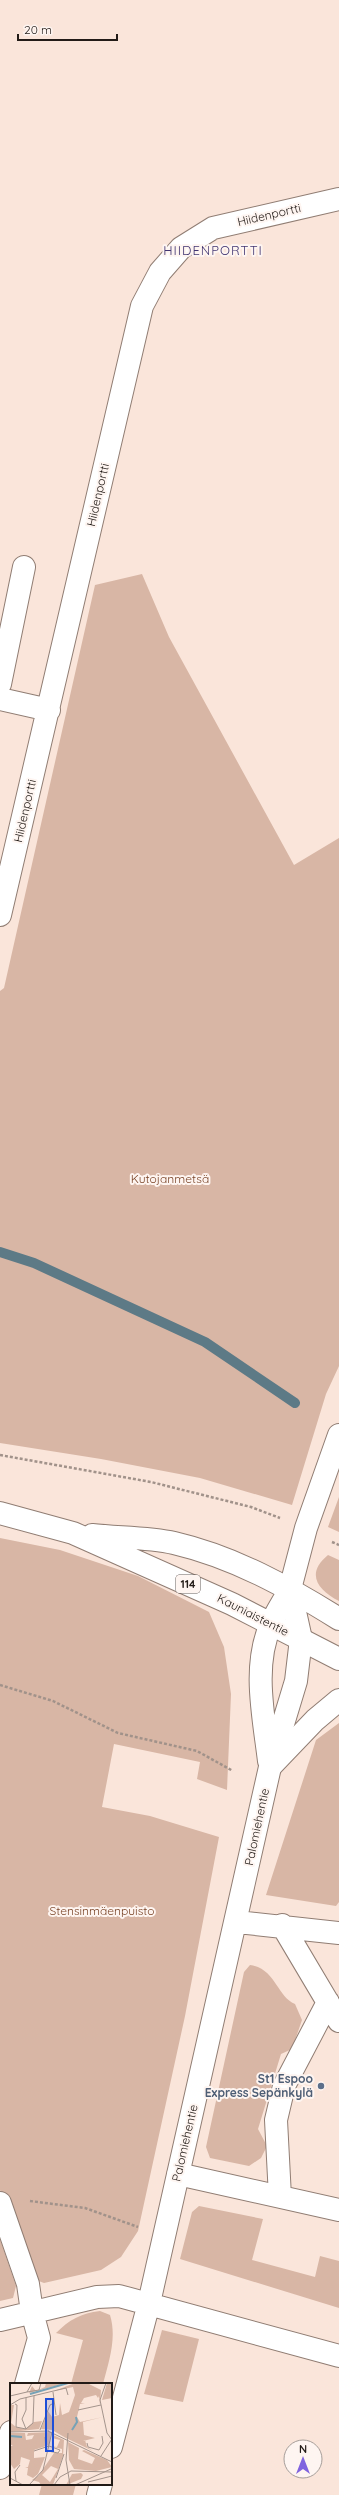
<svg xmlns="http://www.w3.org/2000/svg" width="339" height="2495" font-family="Quicksand,sans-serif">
<rect width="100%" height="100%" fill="#fae5da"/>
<!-- green -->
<path fill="#d8b6a5" d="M142,574l27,63 125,228 45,-27v528l-13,28 -34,111 -92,-27 -99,-19 -101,-16v-452l4,-3 91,-403z
M339,1497v35l-11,-5z
M0,1538l60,12 78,26 71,36 15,35 7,47 -4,96 -30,-11 3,-17 -86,-18 -12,63 48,9 69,21 -34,179 -47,215 -17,26 -20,13 -57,13 -8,-3 -36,-90z
M328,1555l11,5v41c-21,-11 -34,-27 -11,-46z
M339,1723v179l-3,4 -70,-11 50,-155z
M250,1965c26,4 27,32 45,39l7,16 -10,29 -11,5 -23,75 9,17 -6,12 -12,8 -39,-8 -4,-11 38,-175z
M199,2206l64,13 -11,41 63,17 5,-21 19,5v47l-159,-49 12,-47z
M0,2239l16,47 -3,12 -13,3z
M100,2311l10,4c7,23 -1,46 -7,69h-32l12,-44 -27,-7c13,-13 25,-20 44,-22z
M162,2330l37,9 -16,63 -39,-8z
M42,2484h34l-3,11h-34z"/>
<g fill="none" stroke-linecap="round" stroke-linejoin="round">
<!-- stream -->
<path stroke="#5d7a86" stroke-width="10" d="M0,1252l34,11 171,79 90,61"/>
<defs>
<path id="minor" d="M0,684l24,-117
M0,699l49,11
M0,915l142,-609 18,-34 21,-24 32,-20 126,-29
M269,1761c-5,-43 -17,-95 2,-137 5,-12 13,-23 19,-35
M237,1922l102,11
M282,1925l57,96
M178,2174l161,36
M280,2197l-4,-77 8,-34 44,-84
M0,2203l28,81 4,28 7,26 -13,46
M0,2320l97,-23 22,-1 220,60
M111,2447l38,-144 121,-536 26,-86 5,-42 -11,-50
M0,2468l11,-36
M98,2495l3,-11"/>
<path id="major" d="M0,1513l73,20 159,71 107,55
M92,1535c26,3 56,2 82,8 60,14 114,44 165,76
M270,1767l45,-47 24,-20"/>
<path id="highway" d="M290,1589l16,-61 33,-93"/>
</defs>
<!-- minor casing -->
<use href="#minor" stroke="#907d73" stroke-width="24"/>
<!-- major casing -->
<use href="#major" stroke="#907d73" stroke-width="24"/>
<!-- highway casing -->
<use href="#highway" stroke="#907d73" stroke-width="24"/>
<!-- path -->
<path stroke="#a1928a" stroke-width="2.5" stroke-dasharray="3 2" stroke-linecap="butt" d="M0,1455l151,27 100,25 29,11
M332,1542l7,3
M0,1685l53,16 65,32 79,18 36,20
M30,2201l55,7 53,19"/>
<!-- minor -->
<use href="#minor" stroke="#fff" stroke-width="22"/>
<!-- major -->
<use href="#major" stroke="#fff" stroke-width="22"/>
<!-- highway -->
<use href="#highway" stroke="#fff" stroke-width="22"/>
</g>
<!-- markers -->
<circle fill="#5c6f8a" stroke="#fef5f1" stroke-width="1.5" cx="321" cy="2086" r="4"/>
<g text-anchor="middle" stroke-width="4" stroke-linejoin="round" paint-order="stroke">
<!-- shield labels -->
<rect fill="#fef5f1" stroke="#645c58" stroke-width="1" x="176" y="1575" width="24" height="18" rx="3"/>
<g font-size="11" font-weight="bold" fill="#221b17">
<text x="188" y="1588">114</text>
</g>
<!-- street labels -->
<g font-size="12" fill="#221b17" stroke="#fef5f1">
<text transform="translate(269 215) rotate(-13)" y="4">Hiidenportti</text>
<text transform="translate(98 495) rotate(-77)" y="4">Hiidenportti</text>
<text transform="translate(25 811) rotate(-77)" y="4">Hiidenportti</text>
<text transform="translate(253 1615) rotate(27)" y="4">Kauniaistentie</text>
<text transform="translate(257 1827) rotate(-78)" y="4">Palomiehentie</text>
<text transform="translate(185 2143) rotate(-77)" y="4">Palomiehentie</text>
</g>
<!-- park labels -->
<g font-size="12" fill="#794326" stroke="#fef5f1">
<text x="170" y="1183">Kutojanmetsä</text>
<text x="102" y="1915">Stensinmäenpuisto</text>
</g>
<!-- service labels -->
<g font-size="12" font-weight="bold" fill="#4e5e75" stroke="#fef5f1" text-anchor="end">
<text x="313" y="2083">St1 Espoo<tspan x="313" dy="14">Express Sepänkylä</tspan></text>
</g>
<!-- neighbourhood labels -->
<g font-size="13" letter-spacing="1" fill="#413571" stroke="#fef5f1">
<text x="213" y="255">HIIDENPORTTI</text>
</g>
</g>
<!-- overview -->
<g transform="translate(10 2383)">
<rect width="102" height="102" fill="#fae5da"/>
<path d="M36,0h20l-37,10 3,-7 4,5 9,-4zM65,0h12l14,7 -1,15 -1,-9 -1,2 -2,-3 -12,3 -3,5h4l-5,1 -3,13 3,5 23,-5 -20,5 1,13 11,3 -12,3 2,-1 2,7 6,4 -27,-13 -14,-8 -11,-1 7,-18 4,6 7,-2 1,-12 2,12 7,-3 6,-17 -2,-8 -19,4zM97,0h5v15l-10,2zM0,22h4l-3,18 5,4 9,2 9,-7 8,-1 -3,8 -29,3zM41,49l-2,13 -15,5v8l11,-1 -7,17 -5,4 -6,-3 1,-7 -3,-1h3l2,-7 -9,-3 -1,7 -6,5 -4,-6v-17h3l-3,-2v-11h15l1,7 6,-1 2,-4 -7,1 1,-3zM43,52l11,5 -1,16 -10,29h-12l-2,-3 -7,-2 7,-5 15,-22h8v-4l-12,-3 7,1 3,-7 -8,-2zM41,83l7,3 -8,13 -8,-7zM58,59l11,6 -1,11 14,5 3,-6 -13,-7 2,-1 23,10 5,7 -16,4 -22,-2 -5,-9zM71,90l2,2 -2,4 -15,6 6,-11z" fill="#d8b6a5" fill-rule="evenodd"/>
<path fill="none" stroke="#76a2b6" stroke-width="2" d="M20,11l38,-11M62,47l5,-8 -1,-5M0,53l12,1"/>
<path fill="none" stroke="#a4948c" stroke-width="1" d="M96,0l-6,17 7,33 5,7M17,9l12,-2 2,-7M43,9l3,23M0,13l17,-4 5,-9M5,21l2,1 -1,22 10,2 7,-6 1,-27M0,22l10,-6 46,-11 2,7M68,27l23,-5M16,46l-4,-10 4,-9v-12M30,47l10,-25 4,-2M38,48l64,31M0,49l39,-1M58,50l-2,27 4,25M35,54l1,14M77,60l1,4 11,3 4,-7 -1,-7M24,68l15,-5 11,4 -2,3 -10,-2M91,73l11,-17M0,95l13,7M46,95l8,-24M6,98l-1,-9 5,-7M78,99l24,-6M19,102l14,-15 9,-38M44,102l6,-8 11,-6 41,1M65,102l36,-16"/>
<path fill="#1d4ed8" fill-opacity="0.15" stroke="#1d4ed8" stroke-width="2" d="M36,16h7v52h-7z"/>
<rect width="102" height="102" fill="none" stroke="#221b17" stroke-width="2"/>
</g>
<!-- north arrow -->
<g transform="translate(303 2459)"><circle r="19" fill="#fef5f1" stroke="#a69e9a"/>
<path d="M0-3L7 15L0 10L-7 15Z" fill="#8064df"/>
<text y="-6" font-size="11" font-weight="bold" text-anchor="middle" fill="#221b17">N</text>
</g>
<!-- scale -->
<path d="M18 34v6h99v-6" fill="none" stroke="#221b17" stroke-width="2"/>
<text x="24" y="34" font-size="12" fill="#221b17" stroke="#fef5f1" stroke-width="3" paint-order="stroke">20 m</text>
</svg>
